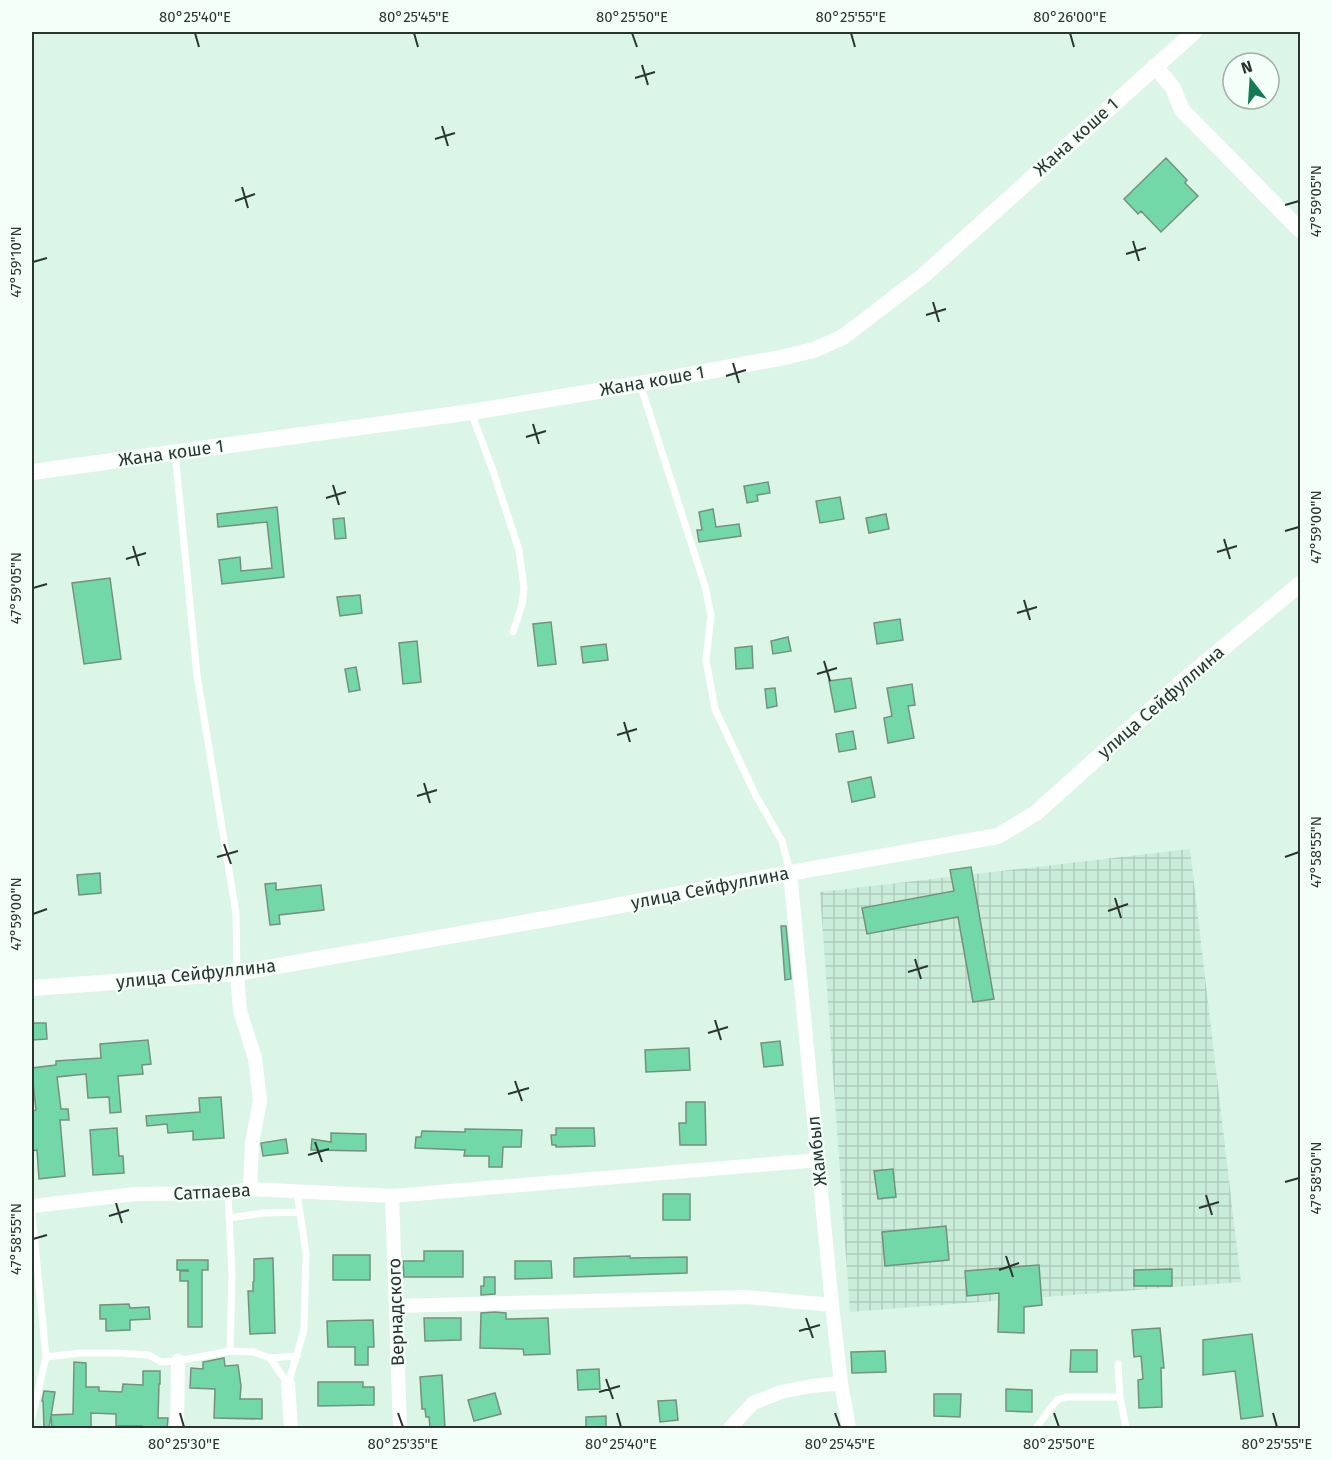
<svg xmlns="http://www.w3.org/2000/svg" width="1332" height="1460" font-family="'Fira Sans',sans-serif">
<defs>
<pattern id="industrial-grid" width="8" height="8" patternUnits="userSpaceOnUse" patternTransform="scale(1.5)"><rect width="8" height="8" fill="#caedda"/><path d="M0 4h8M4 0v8" fill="none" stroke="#aeccbb"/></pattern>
</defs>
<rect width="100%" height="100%" fill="#dbf6e7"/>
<!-- industrial -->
<path fill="url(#industrial-grid)" d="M1190,849l51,433 -391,30 -30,-420z"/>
<!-- building -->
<path fill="#73d8a8" stroke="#768f81" stroke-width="1.5" d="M1166,158l21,22 -2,3 13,13 -37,36 -20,-21 -3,3 -14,-15z
M768,482l2,11 -13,2 1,6 -11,2 -3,-17z
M840,497l4,22 -24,4 -4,-22z
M277,507l7,70 -62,7 -3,-24 21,-3 1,14 31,-3 -5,-46 -49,5 -1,-13z
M713,509l3,18 23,-3 2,12 -42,6 -2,-12h5l-3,-18z
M886,514l3,15 -20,4 -3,-15z
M344,518l2,20 -11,1 -2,-20z
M110,578l11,81 -37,5 -12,-81z
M360,595l2,18 -22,3 -3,-19z
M900,619l3,21 -26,4 -3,-21z
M551,622l5,42 -18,2 -5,-42z
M788,637l3,14 -18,3 -2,-13z
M417,641l4,41 -18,2 -4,-41z
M606,644l2,16 -25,3 -2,-16z
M752,646l1,22 -17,1 -1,-21z
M356,667l4,23 -11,2 -4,-23z
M851,678l5,30 -21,4 -6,-31z
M912,684l3,21 -7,1 6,32 -26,5 -4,-25 8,-2 -5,-28z
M775,688l2,18 -10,2 -2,-19z
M853,731l3,18 -17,3 -3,-18z
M871,777l4,20 -23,5 -4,-20z
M971,867l23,132 -21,3 -15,-85 -91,17 -5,-26 92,-17 -4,-21z
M100,873l1,20 -22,2 -2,-20z
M276,883v7l45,-5 3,25 -45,5 1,9 -10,1 -5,-41z
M781,926h5l5,53 -6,1z
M32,1023h14l1,16 -15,1z
M148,1040l3,24 -9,1 1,9 -25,2 3,36 -11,1 -1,-16 -21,1 -2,-24 -29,3 4,32h7l1,11h-9l5,56 -26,3 -2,-29 -5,1v-40l4,-1 -3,-27h-1v-15l24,-3v-4l45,-3 -1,-14z
M780,1041l3,24 -19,2 -3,-24z
M689,1048l1,22 -44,2 -1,-22z
M221,1097l3,41 -31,2v-9l-25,2 -1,-9 -20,2 -1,-10 54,-4 -1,-14z
M686,1102h19l1,43h-26l-1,-22h7z
M117,1128l2,28h4l1,17 -31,2 -3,-45z
M556,1128h38l1,18 -39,1v-2h-4l-1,-10h5z
M465,1129l57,1 -1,17h-18l-1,20h-13v-11h-25l1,-6 -50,-2 1,-11h5l1,-6 43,1z
M331,1133l35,1v17l-55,-1 1,-11 19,3z
M286,1139l2,14 -25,3 -2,-13z
M893,1169l3,28 -18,2 -4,-28z
M663,1194h27v26h-27z
M946,1226l3,34 -64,6 -3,-34z
M424,1251h39v26h-59l-1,-16h21z
M333,1255h37v25h-37z
M630,1256v2l57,-1v16l-113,4v-19z
M273,1258l2,75 -25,1 -2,-43h5v-9l1,-1v-22z
M177,1260h31v10h-6v57h-14v-46h-8v-10h8v-1h-11z
M515,1261h36l1,17 -37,1z
M1039,1265l3,40 -18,2v26l-26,-1 1,-39 -32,3 -2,-25z
M1172,1269v17h-38v-16z
M484,1277h11v17l-14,1v-9h3z
M129,1304l1,4 19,-1 1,12 -20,1v10l-24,1v-12h-6v-14z
M495,1312l11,1v6l42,-1 2,36 -26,1 -1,-6 -43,-1 1,-35z
M424,1318h37v22l-36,1z
M373,1320l1,27h-6v18h-13v-18h-27l-1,-26z
M1160,1328l4,40h-3l1,39 -23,1 -1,-28 5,-1 -2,-23 -7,1 -2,-27z
M1252,1334l11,82 -22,3 -6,-48 -32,4v-35z
M1071,1350h26v22h-27z
M885,1351l1,21 -34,1 -1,-21z
M224,1358l1,8 13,-1 3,21 -1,13h22v20l-48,-1 1,-29 -25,-1 1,-20 12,1v-7z
M74,1362l12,1v24h13v4l23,1 1,-8 20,1v-14h17v13h-1l-1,34h10l-1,10h-26l1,-2h-26v-12l-25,-1v15h-39l-1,-13 22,-1z
M599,1369l1,20 -22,1 -1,-20z
M442,1375l3,53h-15l-1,-11h-3l-1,-8h-3l-2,-32z
M318,1382h45v5h11v18l-56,1z
M1006,1389l26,1v22l-26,-1z
M44,1391l11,1 -6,36h-5l-1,-27h-1z
M495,1393l6,21 -27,7 -6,-21z
M934,1394h27l-1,23 -26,-1z
M676,1400l2,20 -18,2 -2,-21z
M606,1416v12h-20v-11z"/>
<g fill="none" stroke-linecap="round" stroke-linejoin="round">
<!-- service -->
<path stroke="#fff" stroke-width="7" d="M640,384l65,202 6,29 -5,45 9,49 41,87 26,45 8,32
M471,412l22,59 26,79 5,38 -2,17 -9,27
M175,452l22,223 39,238 1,60
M228,1193l4,84 -2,74
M32,1213l14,144 -14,60
M229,1218l35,-5 36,-1
M46,1357l34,-4h38l31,2 12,7 17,-1 52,-10 23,1 17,6 18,26
M270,1358l27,-2
M1118,1364l2,33 6,31
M288,1384l16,-54 2,-76 -9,-62
M1036,1428l21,-28 9,-3h54"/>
<!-- minor -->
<path stroke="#fff" stroke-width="14" d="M790,873l42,432 9,78 8,45
M237,973l3,38 15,47 5,43 -8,42 -2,46
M392,1196l8,232
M32,1206l104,-12 92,-1 22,-4 142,7 426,-36
M396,1306l350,-9 86,8
M288,1384l3,44
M177,1428l1,-67
M730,1428l23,-25 28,-11 31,-6 29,-3"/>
<!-- tertiary -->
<path stroke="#fff" stroke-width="16" d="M1155,66l18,22 9,22 118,120
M32,472l439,-60 169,-28 140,-26 34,-8 29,-13 81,-62 270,-243
M32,988l205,-15 326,-57 227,-43 208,-37 38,-23 140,-126 124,-103"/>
</g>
<!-- ticks -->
<path fill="none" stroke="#2b3530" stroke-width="2" d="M195,33l4,14M414,33l4,14M632,33l5,14M851,33l4,14M1070,33l4,14M642,65l6,20M635,78l20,-6M442,126l6,20M435,139l20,-6M242,187l6,21M235,201l20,-7M1285,205l14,-4M1133,241l6,20M1126,254l20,-6M33,262l14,-4M933,302l6,20M926,315l20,-6M733,363l6,20M726,376l20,-6M533,424l6,20M526,437l20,-6M333,485l6,20M326,498l20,-6M1285,531l14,-4M1224,539l6,20M133,546l6,20M1217,552l20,-6M126,559l20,-6M33,588l14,-4M1024,600l6,20M1017,613l20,-6M824,661l6,20M817,674l20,-6M624,722l6,20M617,735l20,-6M424,783l6,20M417,796l20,-6M224,844l7,20M217,857l21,-6M1285,857l14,-5M1115,898l6,20M1108,911l20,-7M33,914l14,-5M915,959l6,20M908,972l20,-6M715,1020l6,20M708,1033l20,-6M515,1081l7,20M508,1094l21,-6M315,1142l7,20M308,1155l21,-6M1285,1182l14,-4M1206,1195l6,20M116,1203l6,20M1199,1208l20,-6M109,1216l20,-6M33,1239l14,-4M1006,1256l7,21M999,1270l20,-7M806,1318l7,20M799,1331l21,-6M606,1379l7,20M599,1392l21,-6M180,1413l4,14M398,1413l5,14M617,1413l4,14M835,1413l5,14M1054,1413l5,14M1273,1413l4,14"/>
<g text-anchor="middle" stroke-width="4.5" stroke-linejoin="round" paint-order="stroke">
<!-- street labels -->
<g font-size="18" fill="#2b3530" stroke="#f4fff9">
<text transform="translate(1076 137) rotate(-42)" y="6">Жана коше 1</text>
<text transform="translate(652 381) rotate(-10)" y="6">Жана коше 1</text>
<text transform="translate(171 453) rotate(-8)" y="6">Жана коше 1</text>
<text transform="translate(1161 702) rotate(-41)" y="6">улица Сейфуллина</text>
<text transform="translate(710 888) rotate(-11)" y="6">улица Сейфуллина</text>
<text transform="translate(196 974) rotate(-6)" y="6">улица Сейфуллина</text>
<text transform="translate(817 1151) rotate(-96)" y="6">Жамбыл</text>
<text transform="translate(212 1192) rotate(-3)" y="6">Сатпаева</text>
<text transform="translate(396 1312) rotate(-92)" y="6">Вернадского</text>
</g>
</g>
<!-- border -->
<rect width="1332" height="1460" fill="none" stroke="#f4fff9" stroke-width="66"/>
<!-- north arrow -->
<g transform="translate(1251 81) rotate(343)"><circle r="28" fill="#f4fff9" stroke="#a4aea9" stroke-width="1.5"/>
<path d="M0-4.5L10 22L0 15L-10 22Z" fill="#147b54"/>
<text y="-9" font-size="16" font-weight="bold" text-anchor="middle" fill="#2b3530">N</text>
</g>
<rect x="33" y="33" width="1266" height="1394" fill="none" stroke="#2b3530" stroke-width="2"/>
<g font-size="15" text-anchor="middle" fill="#2b3530">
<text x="195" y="22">80°25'40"E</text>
<text x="414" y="22">80°25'45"E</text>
<text x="632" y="22">80°25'50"E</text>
<text x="851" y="22">80°25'55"E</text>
<text x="1070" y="22">80°26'00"E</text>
<text transform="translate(1316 201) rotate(-90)" y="5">47°59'05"N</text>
<text transform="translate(16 262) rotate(-90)" y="5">47°59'10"N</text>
<text transform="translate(1316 527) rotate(-90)" y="5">47°59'00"N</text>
<text transform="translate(16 588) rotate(-90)" y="5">47°59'05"N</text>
<text transform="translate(1316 852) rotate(-90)" y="5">47°58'55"N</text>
<text transform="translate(16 914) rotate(-90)" y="5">47°59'00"N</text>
<text transform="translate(1316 1178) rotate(-90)" y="5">47°58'50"N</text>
<text transform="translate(16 1239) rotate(-90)" y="5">47°58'55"N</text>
<text x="184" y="1449">80°25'30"E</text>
<text x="403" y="1449">80°25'35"E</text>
<text x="621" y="1449">80°25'40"E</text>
<text x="840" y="1449">80°25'45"E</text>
<text x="1059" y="1449">80°25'50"E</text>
<text x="1277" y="1449">80°25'55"E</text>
</g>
</svg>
